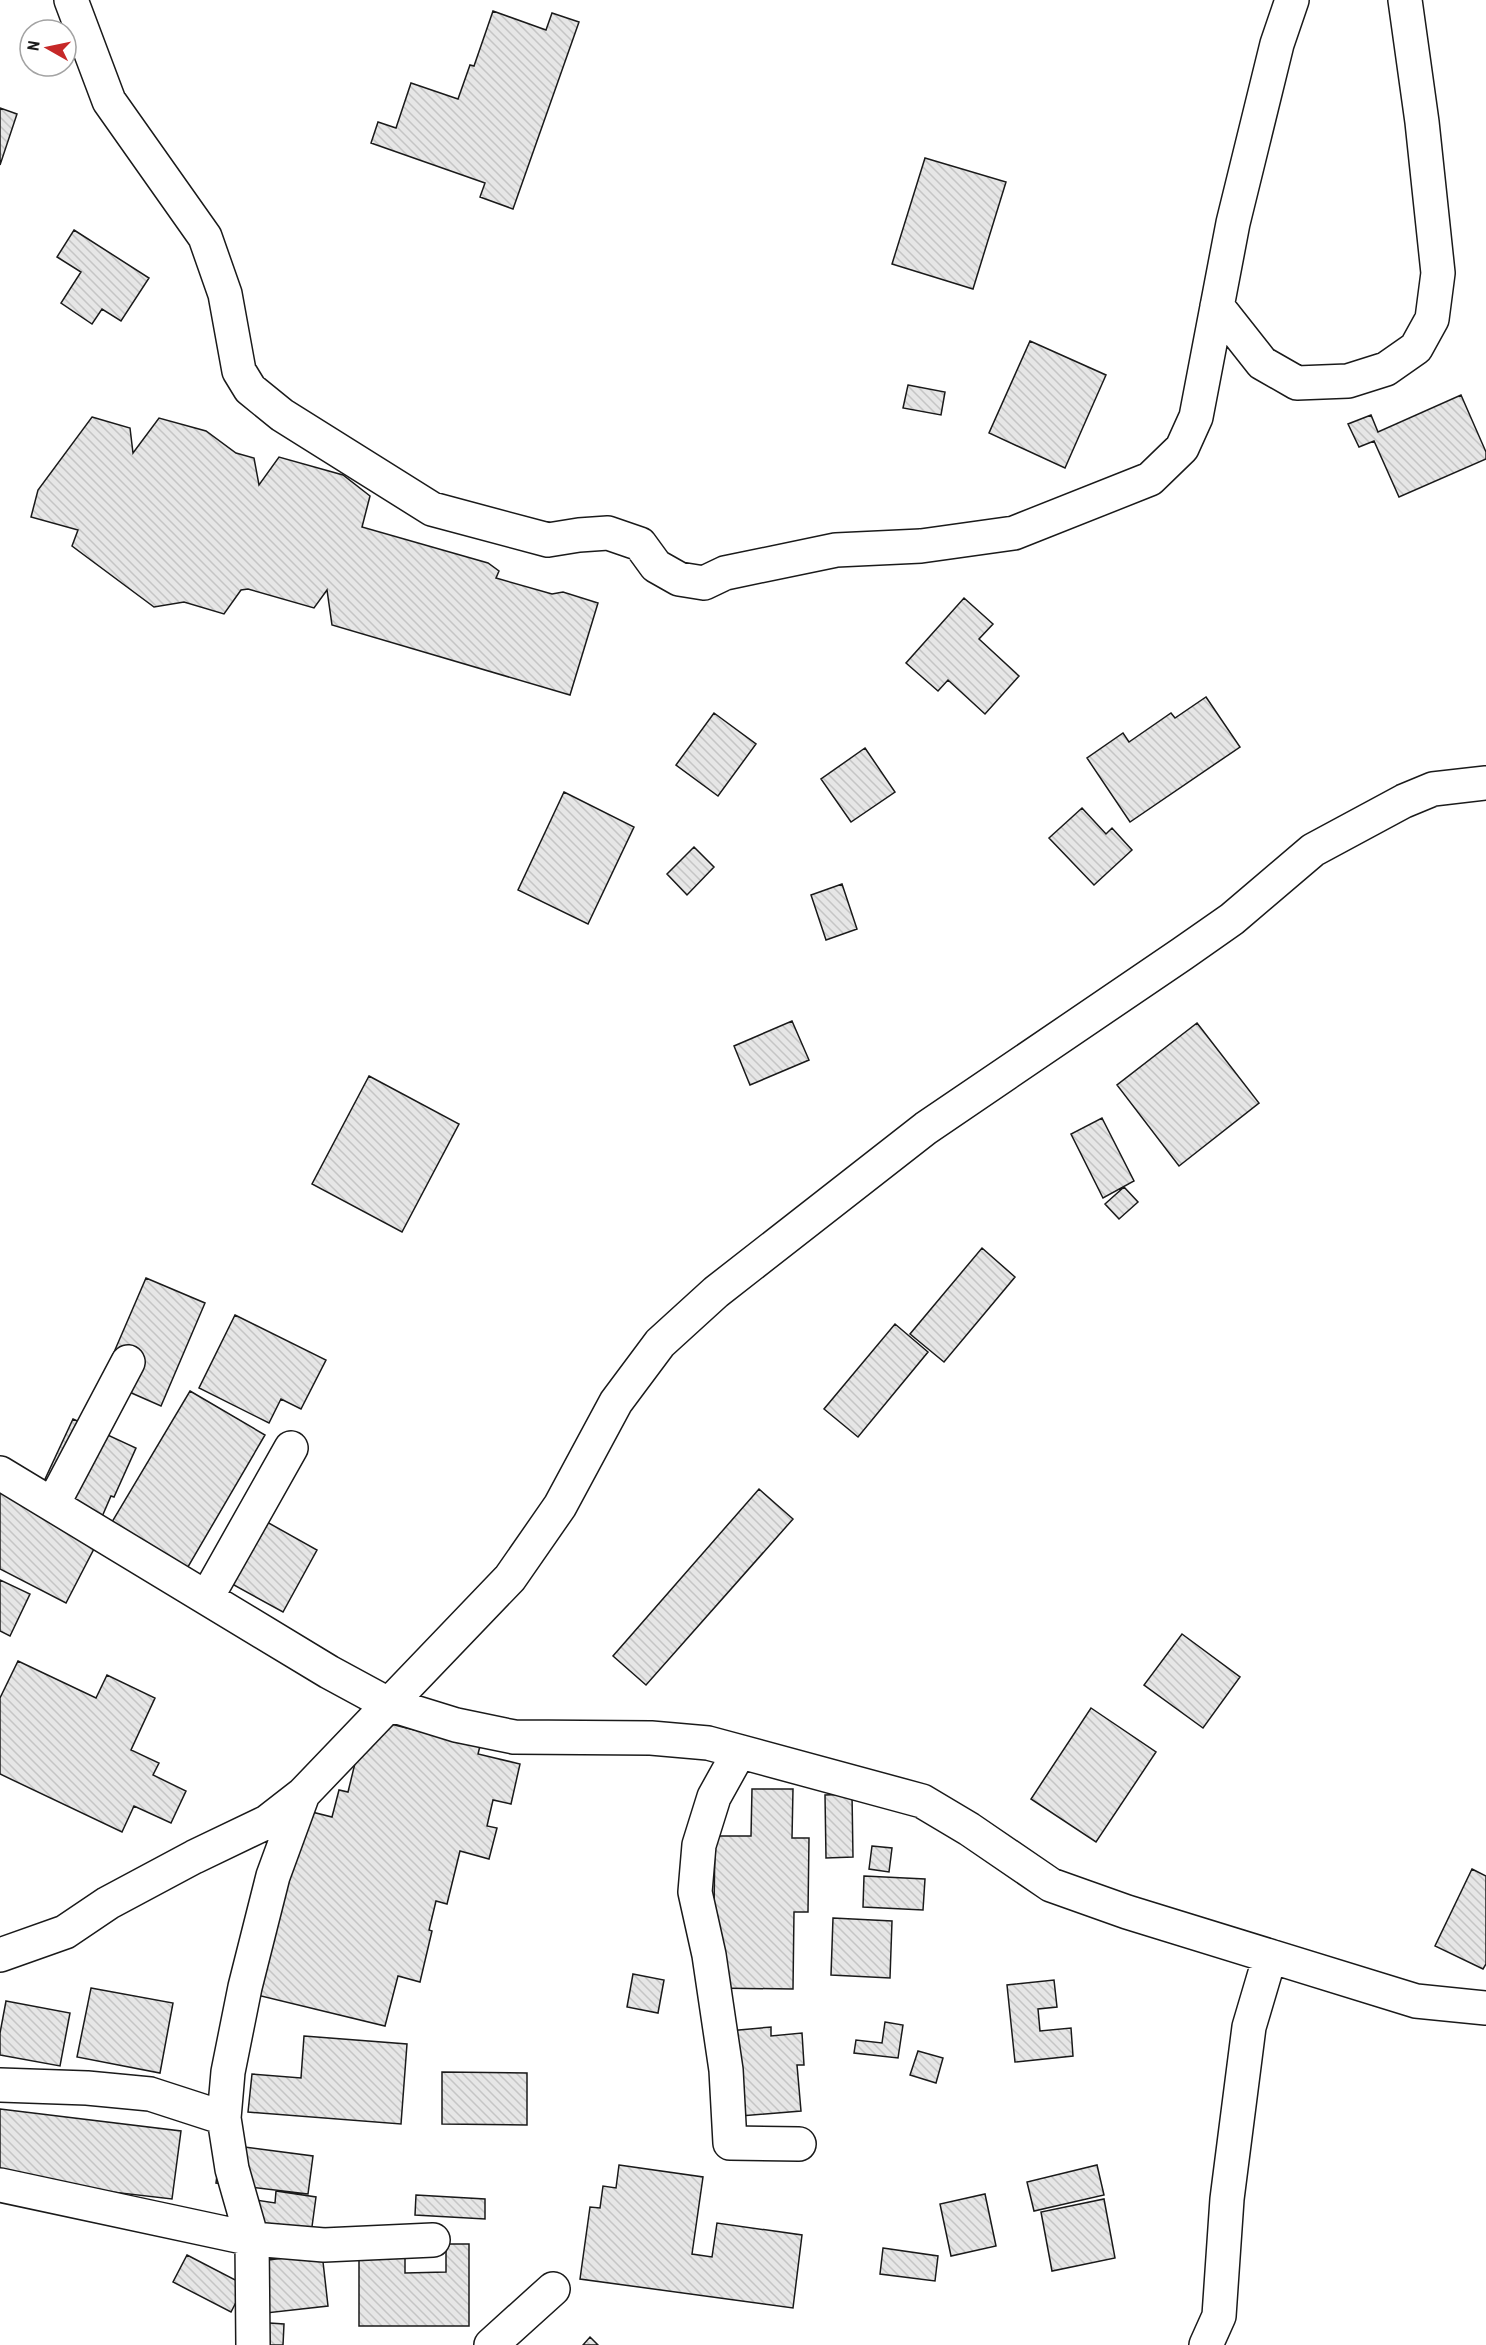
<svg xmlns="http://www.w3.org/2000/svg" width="1486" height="2345" font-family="'Roboto Condensed',sans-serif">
<defs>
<pattern id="building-back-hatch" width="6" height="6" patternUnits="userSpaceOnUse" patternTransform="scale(1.5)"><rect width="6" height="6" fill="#e6e6e6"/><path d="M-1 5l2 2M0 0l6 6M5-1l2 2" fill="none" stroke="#c5c5c5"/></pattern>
</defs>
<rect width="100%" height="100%" fill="#fff"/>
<!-- building -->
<path fill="url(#building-back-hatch)" stroke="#1a1a1a" stroke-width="1.5" d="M493,11l53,19 6,-17 27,9 -66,187 -33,-12 5,-14 -114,-40 7,-21 18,6 15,-45 47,16 12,-34 4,1z
M0,108l17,6 -17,51z
M925,158l81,24 -33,107 -81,-25z
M74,230l75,48 -28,43 -19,-12 -10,15 -31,-21 20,-31 -24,-15z
M1030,341l76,34 -41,93 -76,-35z
M908,385l37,7 -4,23 -38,-7z
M1461,395l25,57v7l-87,38 -25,-56 -15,6 -11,-23 23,-9 7,17z
M92,417l38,11 3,25 26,-35 47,13 30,22 18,5 5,27 20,-28 64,18 27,21 -8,31 126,36 11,8 -3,7 56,16 11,-2 35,11 -28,92 -238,-70 -5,-35 -13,18 -66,-19 -7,1 -17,24 -40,-12 -30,5 -82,-61 6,-16 -47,-13 7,-27z
M964,598l29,26 -14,15 40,37 -34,38 -37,-34 -10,11 -32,-28z
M1206,697l34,50 -110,75 -43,-64 36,-25 6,9 42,-29 4,5z
M714,713l42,31 -38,52 -42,-31z
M865,748l30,44 -44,30 -30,-43z
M564,792l70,35 -46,97 -70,-34z
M1082,808l24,26 6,-6 20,22 -38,35 -45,-47z
M694,847l20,20 -27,28 -20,-21z
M842,884l15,45 -31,11 -15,-45z
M792,1021l17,39 -59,25 -16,-39z
M1197,1023l62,80 -80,63 -62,-81z
M369,1076l90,48 -57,108 -90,-48z
M1102,1118l32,63 -31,17 -32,-64z
M1124,1187l14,15 -19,17 -14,-15z
M982,1248l33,29 -71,85 -34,-28z
M146,1278l59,25 -44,103 -59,-26z
M235,1315l91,45 -25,49 -20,-10 -12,24 -70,-35z
M895,1324l33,28 -70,85 -34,-28z
M190,1391l75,44 -80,137 -76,-45z
M73,1419l63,29 -22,49 -3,-1 -10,23 -61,-29z
M759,1489l34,30 -147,166 -33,-29z
M0,1490l98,51 -32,62 -66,-34z
M258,1517l59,33 -34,62 -60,-33z
M0,1580l30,14 -20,42 -10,-5z
M1182,1634l58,43 -37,51 -59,-43z
M18,1661l78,37 11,-23 48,23 -24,52 28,13 -6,12 33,16 -15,32 -37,-17 -12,26 -122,-58v-76z
M1091,1708l65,44 -60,90 -65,-43z
M366,1718l114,28 -2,8 42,10 -9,40 -18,-4 -6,26 10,2 -8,31 -29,-8 -13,53 -11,-3 -7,29 3,1 -12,51 -22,-6 -13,50 -149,-36 52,-184 44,11 7,-27 9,2z
M752,1789h41l-1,49h17l-1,74h-14l-1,77 -80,-1 2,-152h36z
M852,1794l1,63 -27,1 -1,-63z
M872,1846l20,2 -3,24 -20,-3z
M1472,1869l14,7v88l-3,5 -48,-23z
M864,1876l61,3 -2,31 -60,-3z
M833,1918l59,3 -2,57 -59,-3z
M633,1974l31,6 -6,33 -31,-6z
M1054,1980l3,27 -19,2 2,22 31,-3 2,28 -58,6 -8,-77z
M91,1988l82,15 -13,70 -83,-16z
M6,2001l64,12 -10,53 -60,-11v-22z
M885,2022l18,3 -5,33 -44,-5 2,-13 26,3z
M771,2027v9l31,-3 2,32h-7l4,46 -84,7 11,-87z
M304,2036l103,8 -6,80 -153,-12 4,-38 49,4z
M918,2051l25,7 -7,25 -26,-8z
M442,2072l85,1v52l-85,-1z
M0,2109l181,22 -9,68 -172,-20z
M221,2144l92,12 -5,38 -92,-11z
M619,2165l84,12 -11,77 20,3 5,-34 85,12 -9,73 -213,-29 10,-72 10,1 3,-22 13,2z
M1097,2165l7,30 -70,16 -7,-29z
M276,2191l40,6 -5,37 -80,-11 4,-26 40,6z
M985,2194l11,52 -45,10 -11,-52z
M416,2195l69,4v20l-70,-4z
M1104,2199l11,59 -63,13 -11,-59z
M446,2244h23v82h-110v-70l46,-1v18l41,-1z
M883,2248l55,8 -3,25 -55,-7z
M322,2253l6,53 -62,7 -5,-52z
M187,2255l58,30 -14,27 -58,-30z
M241,2321l43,3 -1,21h-44z
M590,2337l8,8h-15z"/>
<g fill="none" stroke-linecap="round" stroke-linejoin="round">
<defs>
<path id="street" d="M71,0l38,101 96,136 20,57 14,77 11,18 32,26 150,94 116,31 31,-5 29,-2 32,11 16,22 23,13 25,4 21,-10 111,-23 85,-4 93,-13 136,-54 32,-31 14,-31 37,-194 44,-179 15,-44
M1217,306l45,57 35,20 51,-2 38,-12 30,-21 16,-29 6,-46 -16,-151 -17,-122
M0,1473l329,199 59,32 68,21 58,12 137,1 57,5 214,58 47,28 82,56 76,27 289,89 70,7
M53,1504l75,-142
M207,1597l84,-149
M739,1752l-25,45 -15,48 -4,47 14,63 17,115 4,73 69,1
M0,1955l65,-23 43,-29 86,-46 73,-35 36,-28 207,-216 50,-72 56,-104 44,-59 56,-51 210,-164 256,-174 50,-35 81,-69 91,-49 29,-12 53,-6
M0,2085l87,3 63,6 74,24
M0,2185l252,54 72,6 109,-5
M253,2345l-1,-106 -20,-70 -8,-51 4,-46 17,-85 28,-111 30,-82
M491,2345l62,-56
M1206,2345l13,-29 8,-117 22,-172 21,-71"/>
</defs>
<!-- street casing -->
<use href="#street" stroke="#1a1a1a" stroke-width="36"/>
<!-- street -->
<use href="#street" stroke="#fff" stroke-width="33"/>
</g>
<!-- north arrow -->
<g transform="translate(48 48) rotate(279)"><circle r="28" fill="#ffffff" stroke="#a3a3a3" stroke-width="1.5"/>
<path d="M0-4.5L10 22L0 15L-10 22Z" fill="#c62828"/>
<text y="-9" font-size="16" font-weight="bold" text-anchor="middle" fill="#1a1a1a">N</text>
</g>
</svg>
